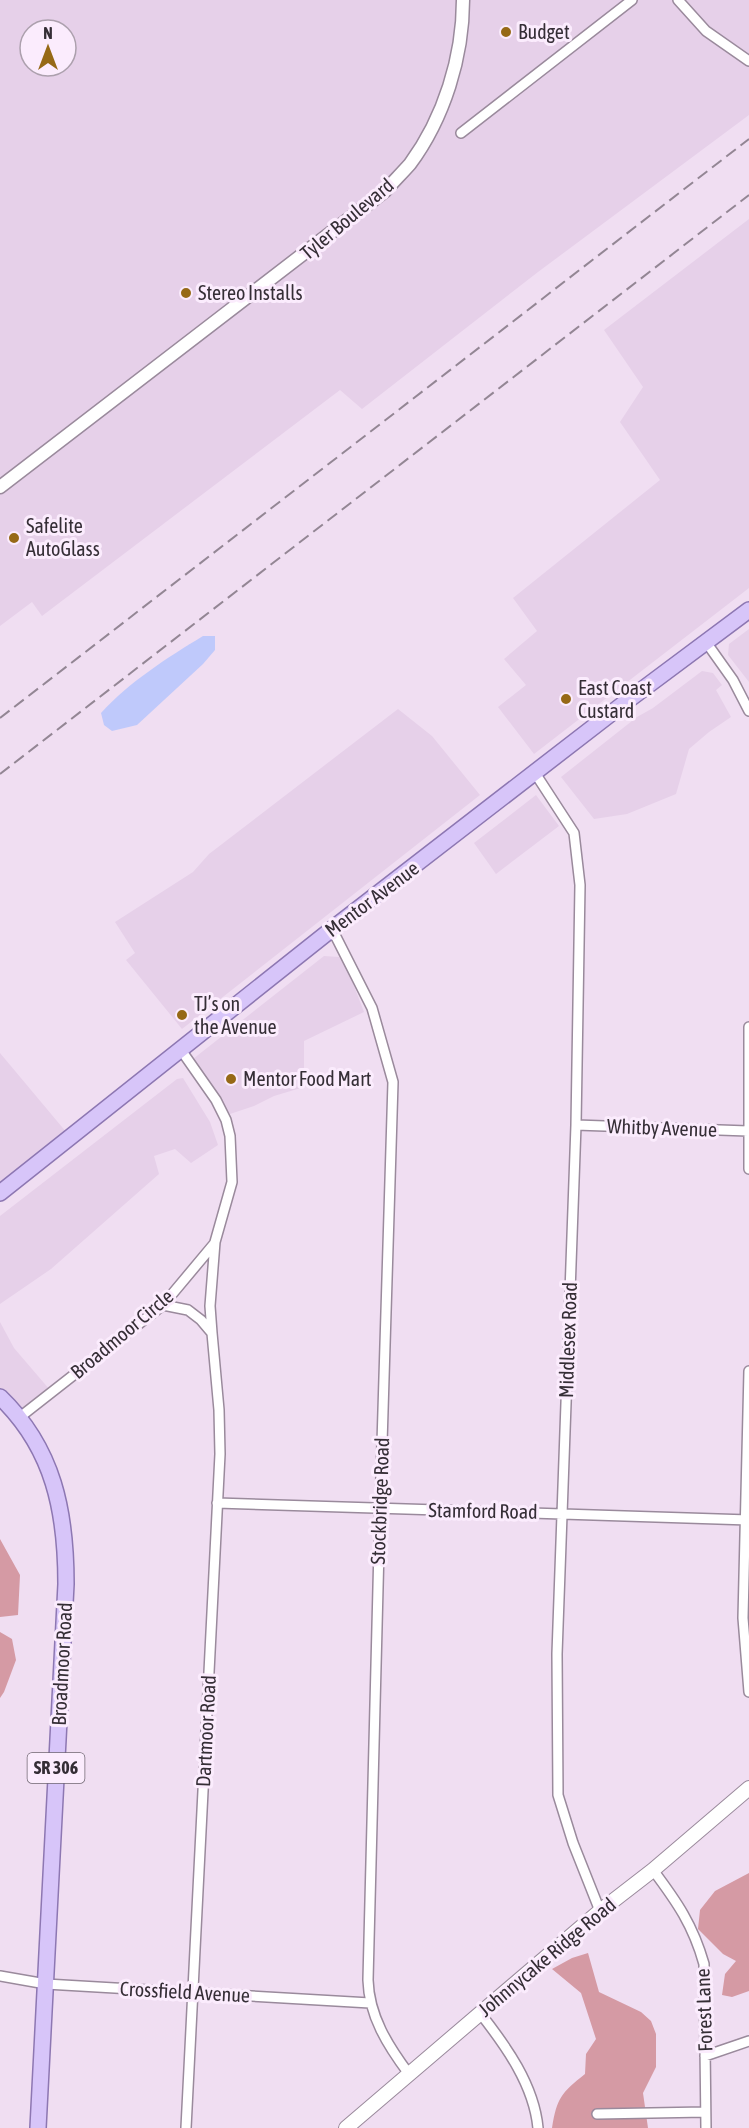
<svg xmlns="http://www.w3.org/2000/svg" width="749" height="2128" font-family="'Asap Condensed',sans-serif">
<rect width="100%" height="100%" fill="#f0def2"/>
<!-- built -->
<path fill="#e6d0e9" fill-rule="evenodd" d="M0,0h749v115l-211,157 -176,137 -22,-19 -298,226 -10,-14 -32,24zM30,30h36v36h-36z
M749,219v369l-215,166 -36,-47 28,-22 -22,-26 33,-28 -24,-33 147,-118 -40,-58 23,-35 -39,-57z
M749,629v53l-21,-27 1,-11z
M702,671l11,2 9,12 -6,5 15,27 -22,15 -20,17 -13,45 -49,20 -33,5 -33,-42 76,-60 16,-9z
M398,709l34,27 48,59 -298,234 -56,-69 9,-7 -20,-31 78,-50 16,-18z
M536,795l23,31 -63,48 -22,-31z
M324,956l15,1 10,16 15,39 -60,29v46l-30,9 -20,10 -24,8 -37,-55z
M0,1053l67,80 -67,55z
M183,1078l27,44 8,23 -27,18 -16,-14 -21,7 5,18 -108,95 -51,35v-88l177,-137z
M0,1322l14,26 36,42 -30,23 -20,-19z"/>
<!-- forest -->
<path fill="#d59aa4" d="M0,1539l20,36 -2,40 -18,2z
M0,1632l12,7 4,21 -12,32 -4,6z
M749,1873v118l-17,6 -10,-2 3,-21 11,-13 -13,-7 -25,-25 2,-19 15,-19z
M588,1953l11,39 42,20 10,9 5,13v33l-13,26 5,35h-96c5,-30 9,-35 33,-54l1,-20 10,-15 -15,-46 -29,-24 20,-11z"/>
<!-- water -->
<path fill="#bfc9fb" d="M203,636h12v14l-12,14 -66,61 -25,6 -8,-6 -3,-12c28,-31 66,-55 102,-77z"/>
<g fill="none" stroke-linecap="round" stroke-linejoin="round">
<defs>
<path id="minor" d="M678,0l28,31 43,30
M461,133l171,-133
M706,642l27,38 16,31
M535,773l39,60 6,52 -4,240 -19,529 1,141 15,48 27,68
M332,929l40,79 21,74 -13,427 -12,471c1,36 20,66 41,94
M749,1027v142
M181,1050l35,50 10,20 4,16 2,46 -17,60 -5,64 2,27
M576,1125l172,6
M163,1305l25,5 13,10 11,13 7,77 1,44 -34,674
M749,1371l-6,247 6,74
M20,1417l143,-112 51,-61
M217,1503l532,17
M653,1870c24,32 40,55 51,94l2,164
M0,1976l46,8 324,19
M480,2013c26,33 54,72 58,115
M705,2056l44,-15
M597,2114l108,-2"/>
<path id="tertiary" d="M0,487l385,-296c8,-9 17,-18 25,-27 34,-46 53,-107 53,-164"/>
<path id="secondary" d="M346,2128l254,-217 53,-41 96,-82"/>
<path id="primary" d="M0,1193l332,-264 299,-231 118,-88
M0,1397c54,52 66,115 66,187l-28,544"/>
</defs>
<!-- minor casing -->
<use href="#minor" stroke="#9a8a9c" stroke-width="12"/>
<!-- tertiary casing -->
<use href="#tertiary" stroke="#9a8a9c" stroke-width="15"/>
<!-- secondary casing -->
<use href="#secondary" stroke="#9a8a9c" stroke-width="16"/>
<!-- primary casing -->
<use href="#primary" stroke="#8d77b2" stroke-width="18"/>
<!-- minor -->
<use href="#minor" stroke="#fff" stroke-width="9"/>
<!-- tertiary -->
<use href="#tertiary" stroke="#fff" stroke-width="12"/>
<!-- secondary -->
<use href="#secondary" stroke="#fff" stroke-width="14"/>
<!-- primary -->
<use href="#primary" stroke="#d7c5f9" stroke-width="15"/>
<!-- rail -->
<path stroke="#938694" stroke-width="2" stroke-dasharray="12 6" stroke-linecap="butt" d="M0,718l749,-579
M0,774l749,-579"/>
</g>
<!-- markers -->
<g fill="#966916" stroke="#fbecfd" stroke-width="2">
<circle cx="506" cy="32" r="6"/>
<circle cx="186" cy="293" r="6"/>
<circle cx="14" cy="538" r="6"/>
<circle cx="566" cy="699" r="6"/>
<circle cx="182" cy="1015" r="6"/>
<circle cx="231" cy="1079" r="6"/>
</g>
<g text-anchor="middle" stroke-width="6" stroke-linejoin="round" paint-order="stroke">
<!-- shield labels -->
<rect fill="#fbecfd" stroke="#706772" stroke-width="1.5" x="27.5" y="1753" width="57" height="30" rx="4.5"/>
<g font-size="18" font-weight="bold" fill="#352e36">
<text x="56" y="1774">SR 306</text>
</g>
<!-- poi labels -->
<g font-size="20" fill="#352e36" stroke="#fbecfd" text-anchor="start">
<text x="518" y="39">Budget</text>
<text x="198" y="300">Stereo Installs</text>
<text x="26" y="533">Safelite<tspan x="26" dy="23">AutoGlass</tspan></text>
<text x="578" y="695">East Coast<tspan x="578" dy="23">Custard</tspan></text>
<text x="194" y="1011">TJ’s on<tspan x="194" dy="23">the Avenue</tspan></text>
<text x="243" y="1086">Mentor Food Mart</text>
</g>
<!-- street labels -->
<g font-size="20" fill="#352e36" stroke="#fbecfd">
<text transform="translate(347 219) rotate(-40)" y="7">Tyler Boulevard</text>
<text transform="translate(372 899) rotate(-37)" y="7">Mentor Avenue</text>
<text transform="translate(662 1128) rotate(2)" y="7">Whitby Avenue</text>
<text transform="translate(122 1334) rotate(-40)" y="7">Broadmoor Circle</text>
<text transform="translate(568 1340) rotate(-88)" y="7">Middlesex Road</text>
<text transform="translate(380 1501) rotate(-88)" y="7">Stockbridge Road</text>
<text transform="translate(483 1511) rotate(1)" y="7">Stamford Road</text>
<text transform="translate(62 1664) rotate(-87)" y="7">Broadmoor Road</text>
<text transform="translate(206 1731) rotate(-87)" y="7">Dartmoor Road</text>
<text transform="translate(547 1957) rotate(-40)" y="7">Johnnycake Ridge Road</text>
<text transform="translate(185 1992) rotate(3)" y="7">Crossfield Avenue</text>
<text transform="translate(704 2010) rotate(-92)" y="7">Forest Lane</text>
</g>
</g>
<!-- north arrow -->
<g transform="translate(48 48)"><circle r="28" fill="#fbecfd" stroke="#aca0ad" stroke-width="1.5"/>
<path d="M0-4.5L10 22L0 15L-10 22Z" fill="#966916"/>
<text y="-9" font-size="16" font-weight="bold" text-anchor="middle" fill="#352e36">N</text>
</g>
</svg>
